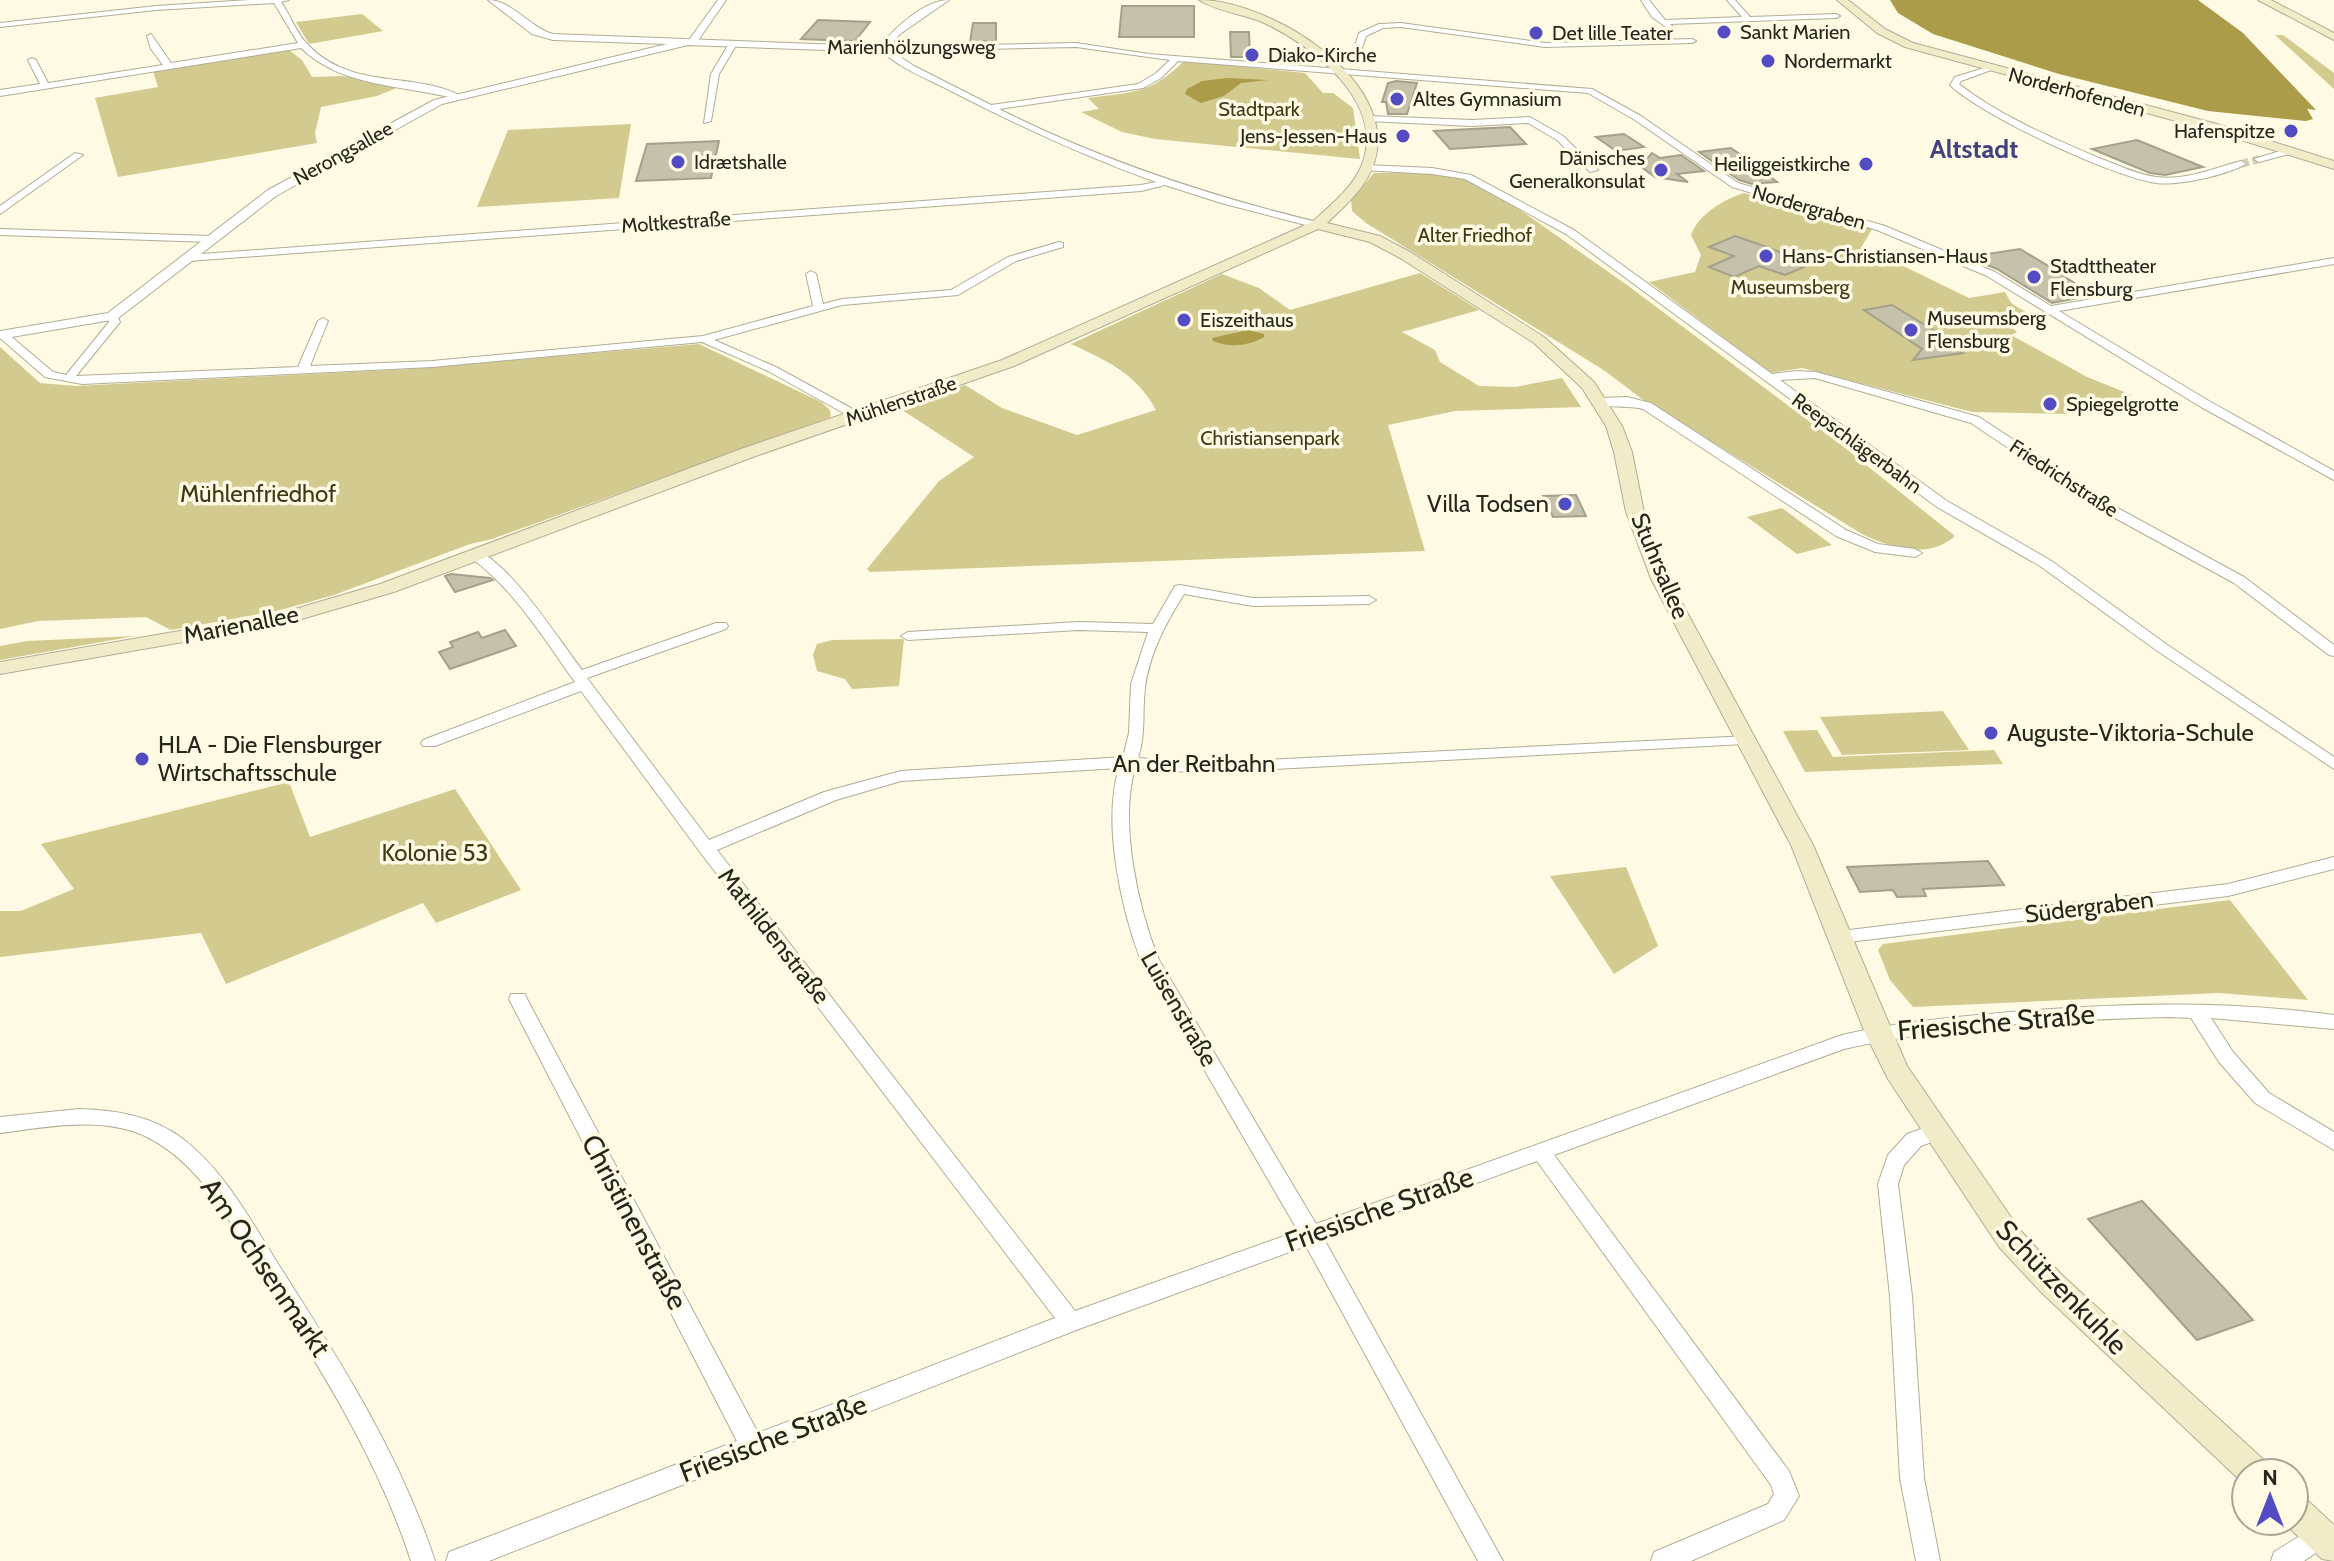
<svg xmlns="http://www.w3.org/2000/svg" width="2334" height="1561" font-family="Cabin,sans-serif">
<rect width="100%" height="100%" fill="#fefae3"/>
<!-- green -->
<path fill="#d3ca8f" d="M362,14l21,17 -74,13 -13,-22z
M2275,35h8l51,38v16z
M289,50l13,10 10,17 31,-1 56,11 -22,9 -56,11 -6,26 2,10 -199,34 -23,-79 63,-11 -5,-16z
M1184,61l121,12 18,20h10l20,15 7,51 -205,-20 -33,-7 -41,-20 18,-3 -11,-11c45,-6 63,-4 96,-37z
M631,124l-12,74 -142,9 31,-77z
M1428,172l23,3 42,16 134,94 218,163 110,88c-27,24 -64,12 -93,-2l-220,-135 -37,-28 -239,-148 -14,-12 -1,-11 23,-27z
M1744,193l62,14 66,22 -10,17 107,52 36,-6 6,11 26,16 -31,4 11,9 -6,3 76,42 45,18 -63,19 -97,-2 -170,-44 -31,5 -122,-91 46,-10 6,-17 -10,-20c7,-20 33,-36 53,-42z
M1420,273l59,37 -77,22 33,18 5,12 39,24 36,1 47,-9 19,29 -126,4 -67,14 37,126 -555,21 -3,-3 72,-88 35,-24 -75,-49 66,-23 37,23 75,27 79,-25c-19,-36 -50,-50 -85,-66l151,-70 37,14 31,22z
M699,344l122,58 9,8 1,7 -339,122 -22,5 -136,51 -57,16 -106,19 -25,-13 -108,4 -38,8v-282l40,36 36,3 335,-17z
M1782,508l50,37 -35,9 -50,-37z
M135,636l-135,24v-14l27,-5z
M904,639l-5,47 -47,3 -7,-10 -28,-8 -4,-16 4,-11 15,-4z
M1943,711l26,39 -127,5 -22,-38z
M1817,730l16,27 161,-7 9,14 -198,8 -22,-41z
M289,782l21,55 145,-48 66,101 -85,33 -13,-20 -197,81 -25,-51 -201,24v-46h21l53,-22 -33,-45z
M1626,867l32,79 -44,28 -64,-98z
M2230,900l78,100 -89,-7 -306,14 -23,-27 -12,-30 5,-6z"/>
<!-- water -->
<path fill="#aa9c48" d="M1890,0h308l45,33 73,77 -9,-1 6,10 -7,2 -98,-10 -149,-37 -126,-40 -35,-21z
M1227,78l41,2 -27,3 -17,13 -23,7 -16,-9 2,-5 15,-8z
M1248,330l16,4v3c-15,9 -35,11 -51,4l-1,-3z"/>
<!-- building -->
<path fill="#c5c1ab" stroke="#a4a18b" stroke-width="2" d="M1122,6h72v31h-75z
M818,20l52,2 -15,19 -54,-2z
M973,23h23v18l-26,1z
M1230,32h19l1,25h-19z
M1396,81l21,2 -10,31h-19l-2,-12h-4l6,-19z
M1510,127l16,17 -76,5 -16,-18z
M1624,134l20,13 -28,4 -20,-14z
M2137,140l66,27 -38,8 -15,-2 -58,-24z
M719,141l-8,37 -75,3 11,-37z
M1731,148l6,4 40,30 -25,2 -13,-4 -40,-28z
M1652,153l8,5 21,-3 23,16 -27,3 11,8 -33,-5 -15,-11z
M1735,236l29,10 47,18 -26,11 -26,-9 -25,11 -25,-10 25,-11 -25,-9z
M2020,249l40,24h-2l37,22 -43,8 -55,-34 -29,-12z
M1892,305l48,29 -4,1 27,18 -50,7 9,-11 -58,-39z
M1576,495l10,21 -33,1 -10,-21z
M451,574l39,4 3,2 -38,12 -10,-16z
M505,630l11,16 -66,23 -11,-17 14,-5 -3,-5 28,-10 4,6z
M1988,861l16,24 -81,4 3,7 -29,1 -4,-7 -33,2 -13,-25z
M2142,1201l81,86 30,33 -56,20 -109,-121z"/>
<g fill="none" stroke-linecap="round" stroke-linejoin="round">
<!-- minor-tunnel -->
<path stroke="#d3d0bb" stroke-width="8" stroke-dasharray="8 4" stroke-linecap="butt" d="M2241,164l18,-5"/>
<defs>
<path id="minor" d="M249,0h40l-8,2c10,14 15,31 27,43 44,46 107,26 153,51l-4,3c-52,-14 -115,-11 -156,-51l-301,48v-6l40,-6 -12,-24 4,-2 4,2 12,23 115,-18 -12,-16 -4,-13 4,-2 20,29 127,-20 -24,-40 -118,7 -156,17v-4l156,-17z
M718,0h8l-29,42 -11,2z
M1641,0h8l16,20 77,-3 -15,-17h8l15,17 86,-3 4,2 -4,2 -166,6 4,4 -4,2 -18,-13z
M1401,23l144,20 147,-4 4,2 -4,2 -147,4 -144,-20 -18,1 -17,8 -7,21 -34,5 -4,-2 32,-7 6,-20 20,-9z
M730,42l7,2 -18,30 -8,47 -7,2 7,-49z
M1076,43l73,11 443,35 49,27 97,67 147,43 110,46 56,34 283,-48v6l-275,47 150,90 125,70v9l-133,-73 -214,-131 -110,-46 -145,-43 -97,-67 -47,-27 -410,-32 -17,17 -18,10 -144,21c103,52 211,87 322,114l1,2 -5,3 -96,-25 -56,-18 -24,6 -953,70 -5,-3 5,-3 953,-70 15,-3c-70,-25 -137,-56 -203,-90 -25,-13 -53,-23 -74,-43l4,-2zM1076,47l94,13 -15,14 -17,10 -147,21 -77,-39 -23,-15z
M1987,67l7,2 -33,12 -2,3c41,32 93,54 140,74 19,7 39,17 58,19 28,4 57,-9 84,-16l5,3c-20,11 -67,22 -90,19 -45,-7 -174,-67 -206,-98l5,-8z
M1370,116l102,4 58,-3 33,19 35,34 -8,2 -33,-32 -29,-17 -56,3 -105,-5v-4z
M2290,148l5,3 -2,2 -34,9 -5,-3z
M75,153l8,2 -83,59v-8z
M1366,165l66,3 39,7 103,55 198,144 25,-3 19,1 163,45 135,89 130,71 90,68v11l-5,-1 -95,-72 -130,-71 -133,-89 -156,-45 -35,2 167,121 103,59 116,84 168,113v12l-178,-119 -116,-84 -103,-59 -371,-273 -101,-55 -33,-5 -69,-4v-4z
M0,229l211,7 5,3 -5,3 -211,-7z
M1059,242l4,1v4l-47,14 -58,34 -116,10 -128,35 62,27 84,46v6l-4,1 -88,-49 -66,-29 -270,25 -350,17 -37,-7 -45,-39v-6l7,1 46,39 13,3 43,-53 -2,-6 5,-3 4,1 4,8 -44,54 222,-9 20,-46 5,-3 5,3 -18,45 122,-5 271,-25 110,-30 -7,-32 5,-3 5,3 7,30 19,-5 109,-9 57,-33z
M1627,397l24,6 195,127 32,14 37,5 7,4 -7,4 -40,-5 -39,-16 -193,-127c-15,-4 -37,0 -49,-7l6,-4z
M475,550c34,11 84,90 107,120l134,-47h10l2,3 -2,3 -139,49 122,162 115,-48 77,-21 222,-14 6,-24 2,-49 17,-52 -70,-2 -170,10 -7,-4 7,-4 170,-10 75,2 22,-38 5,-1 73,13 116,-2 7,4 -7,4 -116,2 -69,-12c-18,29 -35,60 -39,94 -3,24 1,46 -7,70l64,5 547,-27 3,3 -8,5 -542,29 -67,-5c-16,55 3,140 24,192l157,264 526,-189c56,-13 112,-18 169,-23 109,-9 215,-12 323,3v14l-123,-11 22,34 36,41 65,39v18l-79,-47 -36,-41 -28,-44 -21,-1c-108,3 -220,8 -326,32l-290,106 235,316 10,25 -15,24 -93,41h-40l3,-9 114,-48 6,-10 -3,-9 -234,-324 -213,78 179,322h-25l-172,-315 -227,83 -590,232h-43l3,-9 288,-111 -228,-442 2,-5h14l2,5 231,434 297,-115 -355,-466 -119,-161 -146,55h-12l-2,-3 2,-3 152,-58c-31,-43 -61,-93 -105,-125l-2,-3zM1119,768c-17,55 2,140 22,193l157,270 -223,80 -358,-461 119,-50 65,-19z
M2334,857v12l-106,27 -387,47 -6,-2 -3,-4 3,-4 6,-2 387,-47z
M79,1109c37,1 74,7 104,30 44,34 70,86 99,131 60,94 118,185 153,291h-24c-33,-102 -89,-189 -145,-279 -31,-51 -61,-115 -117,-144 -44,-23 -102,-11 -149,-5v-16z
M1935,1124l7,2 3,6 -3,6 -21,8 -17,19 -6,19 14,112 12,182 16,83h-24l-16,-83 -10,-182 -12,-112 10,-29 19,-21z
M2321,1523l9,4 3,8 -3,8 -26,18h-33l3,-9z"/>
<path id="tertiary" d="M488,0c24,0 42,28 65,34l317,12h10c15,-18 44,-46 69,-46l-49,34 -17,18 -195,-7 -246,59 -166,92 -159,123 -117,20v-8l108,-18 160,-123 166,-90 233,-56 -114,-4 -21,-6z"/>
<path id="secondary" d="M1199,0c69,0 199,78 176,160 -7,26 -30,46 -48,63l53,13 30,16 134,85 50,45 28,44 10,26 12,60 25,67 144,266 94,221 112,163 43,46 204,187 5,11h-25v12l-2,-1 -202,-191 -43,-46 -111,-168 -23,-46 -74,-188 -140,-266 -25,-67 -12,-60 -8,-26 -24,-38 -48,-45 -134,-85 -30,-16 -52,-13 -304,137 -261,91 -359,135 -113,33 -281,49v-12l278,-48 102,-30 361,-135 261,-89 310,-138c18,-16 39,-33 49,-55 27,-64 -49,-122 -99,-145 -19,-8 -46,-11 -63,-22z
M1837,0h11l37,29 28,14 304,81 117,37v8l-125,-39 -304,-83 -28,-14z
M2258,0h13l63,33v7z
M2294,1494l12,5 28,26v36l-12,-2 -40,-38h12z"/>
</defs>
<!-- minor casing -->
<use href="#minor" stroke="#b0ad96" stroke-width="2"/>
<!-- tertiary casing -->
<use href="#tertiary" stroke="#b0ad96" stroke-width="2"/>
<!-- secondary casing -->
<use href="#secondary" stroke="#b0ad96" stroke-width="2"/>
<!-- minor -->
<use href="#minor" fill="#fff" fill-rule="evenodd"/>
<!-- tertiary -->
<use href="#tertiary" fill="#fff" fill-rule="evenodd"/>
<!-- secondary -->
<use href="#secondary" fill="#f1ebc8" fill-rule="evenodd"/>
</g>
<!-- markers -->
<g fill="#534bc2" stroke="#fefae3" stroke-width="3">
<circle cx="1724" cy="32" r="8"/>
<circle cx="1536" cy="33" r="8"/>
<circle cx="1252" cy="55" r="8"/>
<circle cx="1768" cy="61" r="8"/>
<circle cx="1397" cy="99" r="8"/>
<circle cx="2291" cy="131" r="8"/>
<circle cx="1403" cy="136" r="8"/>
<circle cx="678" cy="162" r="8"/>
<circle cx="1866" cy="164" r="8"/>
<circle cx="1661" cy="170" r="8"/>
<circle cx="1766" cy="256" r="8"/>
<circle cx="2034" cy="277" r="8"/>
<circle cx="1184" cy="320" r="8"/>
<circle cx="1911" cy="330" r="8"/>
<circle cx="2050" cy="404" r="8"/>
<circle cx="1565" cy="504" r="8"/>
<circle cx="1991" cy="733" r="8"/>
<circle cx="142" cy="759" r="8"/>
</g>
<g text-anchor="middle" stroke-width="7" stroke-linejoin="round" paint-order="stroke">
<!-- far-poi labels -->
<g font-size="20" fill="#27261d" stroke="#fefae3" text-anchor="start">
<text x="1740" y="39">Sankt Marien</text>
<text x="1552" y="40">Det lille Teater</text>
<text x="1268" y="62">Diako-Kirche</text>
<text x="1784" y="68">Nordermarkt</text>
<text x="1413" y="106">Altes Gymnasium</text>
<text x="2275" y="138" text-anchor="end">Hafenspitze</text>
<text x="1387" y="143" text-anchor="end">Jens-Jessen-Haus</text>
<text x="1645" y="165" text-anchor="end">Dänisches<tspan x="1645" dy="23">Generalkonsulat</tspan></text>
<text x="694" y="169">Idrætshalle</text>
<text x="1850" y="171" text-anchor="end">Heiliggeistkirche</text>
<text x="1782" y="263">Hans-Christiansen-Haus</text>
<text x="2050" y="273">Stadttheater<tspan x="2050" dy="23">Flensburg</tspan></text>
<text x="1927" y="325">Museumsberg<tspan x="1927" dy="23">Flensburg</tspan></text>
<text x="1200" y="327">Eiszeithaus</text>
<text x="2066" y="411">Spiegelgrotte</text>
</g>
<!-- far-street labels -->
<g font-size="20" fill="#27261d" stroke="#fefae3">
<text x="911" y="54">Marienhölzungsweg</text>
<text transform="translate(2077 92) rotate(15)" y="7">Norderhofenden</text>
<text transform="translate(343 153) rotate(-29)" y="7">Nerongsallee</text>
<text transform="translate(1809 207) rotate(16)" y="7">Nordergraben</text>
<text transform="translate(676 222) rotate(-4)" y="7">Moltkestraße</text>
<text transform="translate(901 401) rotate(-19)" y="7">Mühlenstraße</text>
<text transform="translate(1857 443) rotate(36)" y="7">Reepschlägerbahn</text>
<text transform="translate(2064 478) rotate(33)" y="7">Friedrichstraße</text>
</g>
<!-- far-park labels -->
<g font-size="20" fill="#3f3914" stroke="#fefae3">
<text x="1259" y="116">Stadtpark</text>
<text x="1475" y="242">Alter Friedhof</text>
<text x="1790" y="294">Museumsberg</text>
<text x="1270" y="445">Christiansenpark</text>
</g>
<!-- park labels -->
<g font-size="24" fill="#3f3914" stroke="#fefae3">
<text x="258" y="502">Mühlenfriedhof</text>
<text x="435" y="861">Kolonie 53</text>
</g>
<!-- poi labels -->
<g font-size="24" fill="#27261d" stroke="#fefae3" text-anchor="start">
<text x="1549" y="512" text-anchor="end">Villa Todsen</text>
<text x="2007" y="741">Auguste-Viktoria-Schule</text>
<text x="158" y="753">HLA - Die Flensburger<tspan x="158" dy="28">Wirtschaftsschule</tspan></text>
</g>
<!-- street labels -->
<g font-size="24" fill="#27261d" stroke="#fefae3">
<text transform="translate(1660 566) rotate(67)" y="8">Stuhrsallee</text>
<text transform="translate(241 625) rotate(-11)" y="8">Marienallee</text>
<text x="1194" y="772">An der Reitbahn</text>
<text transform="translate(2089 907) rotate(-7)" y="8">Südergraben</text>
<text transform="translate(774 936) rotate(52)" y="8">Mathildenstraße</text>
<text transform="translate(1179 1009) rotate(60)" y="8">Luisenstraße</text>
</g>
<!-- far-district labels -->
<g font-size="26" font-weight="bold" fill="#41427f" stroke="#fefae3">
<text x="1974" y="158">Altstadt</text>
</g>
<!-- near-street labels -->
<g font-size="28" fill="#27261d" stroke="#fefae3">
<text transform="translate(1996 1022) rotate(-5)" y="10">Friesische Straße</text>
<text transform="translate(1379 1209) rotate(-20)" y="10">Friesische Straße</text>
<text transform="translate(635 1222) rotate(62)" y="10">Christinenstraße</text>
<text transform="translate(266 1267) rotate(56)" y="10">Am Ochsenmarkt</text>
<text transform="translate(2062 1287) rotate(46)" y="10">Schützenkuhle</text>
<text transform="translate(773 1438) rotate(-21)" y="10">Friesische Straße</text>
</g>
</g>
<!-- north arrow -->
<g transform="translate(2270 1497)"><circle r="38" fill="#fefae3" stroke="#a8a594" stroke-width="2"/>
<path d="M0-6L14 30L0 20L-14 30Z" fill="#534bc2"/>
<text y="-12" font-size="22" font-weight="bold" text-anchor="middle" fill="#27261d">N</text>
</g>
</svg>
